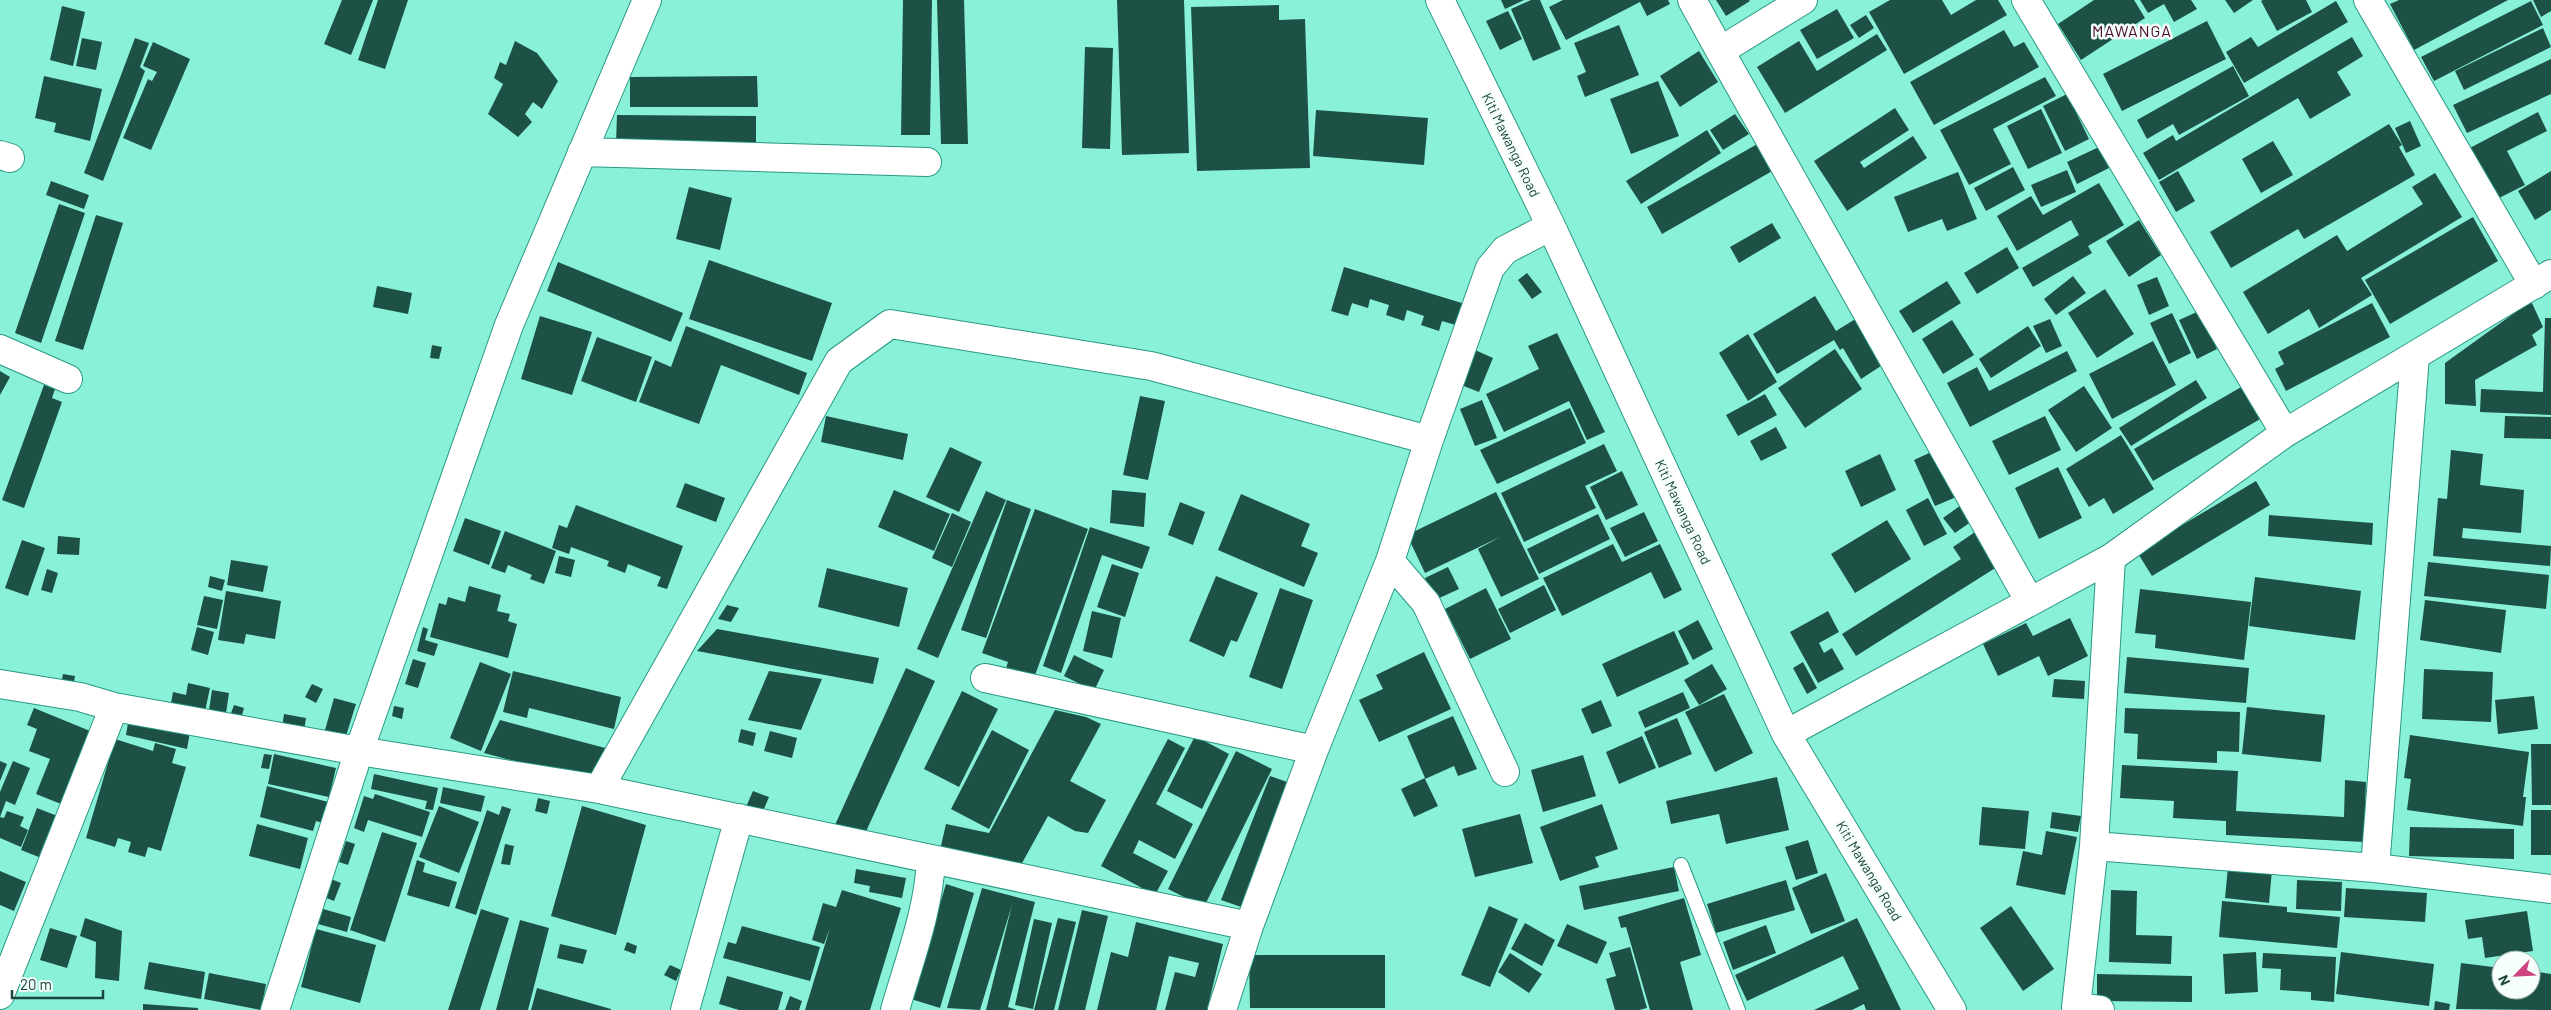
<svg xmlns="http://www.w3.org/2000/svg" width="2551" height="1010" font-family="Barlow,sans-serif">
<rect width="100%" height="100%" fill="#8af1d9"/>
<!-- building -->
<path fill="#1d5146" d="M342,0h31l-22,55 -27,-11z
M378,0h30l-23,69 -27,-9z
M903,0h29l-2,135h-29z
M937,0h27l4,144h-27z
M1117,0h67l5,153 -67,2z
M1501,0h23l-19,9z
M1531,0h9l21,49 -28,12 -22,-52z
M1563,0h105l2,4 -23,12 -7,-14 -74,38 -17,-33z
M1716,0h33l1,1 -24,15z
M1890,0h52l9,15 25,-15h22l9,15 -103,59 -35,-62z
M2094,0h40l11,18 -64,42 -23,-36z
M2140,0h51l6,9 -23,13 -10,-18 -16,9z
M2225,0h28l-19,13z
M2263,0h43l6,12 -35,19 -16,-30z
M2399,0h109l-94,50 -24,-46z
M2533,0h18v11l-10,6z
M2336,1l12,21 -104,61 -18,-31 25,-15 7,10z
M2531,1l12,24 -109,56 -13,-24z
M1279,5v15l26,-1 5,149 -113,3 -6,-164z
M62,6l23,6 -12,54 -23,-6z
M1837,9l17,29 -37,21 -17,-29z
M1508,11l14,28 -22,11 -14,-29z
M1866,15l8,13 -15,10 -9,-13z
M2207,21l19,38 -104,52 -19,-37z
M1619,25l20,50 -54,22 -8,-21 9,-4 -12,-29z
M2543,28l8,19 -87,43 -9,-19z
M2004,30l10,17 10,-5 15,25 -105,58 -24,-43z
M1877,34l10,16 -102,63 -28,-46 42,-26 18,30z
M2352,37l11,19 -26,16 14,23 -41,24 -12,-21 -139,82 -16,-27 30,-18 3,6z
M82,38l20,4 -6,28 -20,-4z
M135,38l14,5 -9,24 5,4 -42,110 -19,-8z
M515,41l22,12 21,28 -16,28 -9,-7 -8,12 7,8 -14,15 -30,-23 15,-30 -9,-6 6,-16 6,3z
M153,42l37,17 -39,91 -28,-12 25,-59 4,2 5,-9 -14,-6z
M1085,47l28,1 -3,101 -28,-1z
M1699,51l19,31 -38,25 -20,-31z
M2551,59v35l-84,39 -14,-28z
M2233,66l16,30 -70,39 -6,-11 -26,15 -10,-19z
M44,76l58,13 -12,52 -36,-9 2,-9 -21,-5z
M757,76l1,31h-128v-30z
M2045,77l11,19 -63,33 18,35 -42,21 -29,-55z
M1658,81l21,55 -48,18 -21,-55z
M2067,94l22,45 -24,12 -22,-45z
M1895,108l14,22 -49,32 4,6 49,-32 14,22 -80,53 -33,-50z
M2041,109l21,44 -34,16 -21,-43z
M1316,110l112,8 -4,47 -111,-9z
M2538,112l9,19 -40,20 18,34 -30,15 -27,-51z
M1735,114l14,20 -26,16 -13,-20z
M617,115l139,1v28l-140,-1z
M2410,121l11,25 -15,7 -11,-25z
M2389,124l13,21 -3,2 16,28 -111,64 -6,-10 -67,39 -21,-36z
M1707,130l14,23 -80,51 -15,-23z
M2273,141l20,34 -32,18 -19,-34z
M1759,143l15,27 -112,64 -15,-27z
M2099,147l10,21 -32,16 -10,-22z
M2013,167l12,23 -39,21 -12,-23z
M2067,170l9,22 -35,15 -10,-22z
M2178,171l17,30 -19,11 -17,-30z
M2551,171v39l-16,10 -17,-29z
M1958,172l19,47 -30,12 -5,-12 -34,13 -14,-35z
M2435,173l27,44 -101,61 11,17 -53,33 -10,-19 -41,25 -25,-42 94,-57 10,16 76,-47 -11,-17z
M51,181l38,14 -5,14 -38,-14z
M2099,183l25,42 -36,21 4,7 -59,34 -11,-19 57,-33 -8,-15 -54,31 -20,-35 34,-20 12,19z
M689,187l43,11 -12,52 -44,-11z
M59,204l26,9 -44,130 -26,-10z
M96,215l27,8 -40,127 -28,-9z
M2473,217l25,44 -108,63 -25,-44z
M2139,220l22,35 -32,22 -23,-36z
M1772,223l9,15 -42,25 -9,-16z
M2007,247l12,21 -42,26 -13,-21z
M709,260l123,43 -20,58 -123,-42z
M558,262l125,51 -12,29 -124,-51z
M1344,267l121,37 -6,22 -17,-5 -3,10 -18,-6 3,-9 -17,-6 -3,11 -18,-6 3,-10 -19,-6 -2,9 -16,-5 -4,13 -17,-5z
M1527,273l15,19 -10,7 -14,-19z
M2073,276l13,17 -30,22 -12,-16z
M2157,277l12,29 -20,9 -12,-30z
M1947,281l14,22 -48,30 -14,-22z
M377,286l35,7 -4,21 -35,-7z
M2105,289l29,45 -37,24 -29,-45z
M1815,296l21,35 21,-13 27,46 -23,15 -18,-31 -3,2 -6,-10 -57,34 -24,-40z
M2531,301l12,26 -11,8 5,10 -62,35 1,26 -31,-2v-41z
M2372,303l18,34 -104,54 -11,-22 9,-5 -6,-12z
M2199,311l18,38 -20,10 -18,-39z
M2172,313l19,40 -22,11 -19,-41z
M540,316l52,16 -20,63 -51,-16z
M2545,318h6v97l-71,-3 1,-23 62,3z
M2050,319l12,27 -16,7 -13,-27z
M1952,320l22,35 -31,19 -21,-35z
M686,326l121,47 -8,22 -78,-30 -22,59 -60,-22 16,-42 16,7z
M2028,326l13,20 -50,32 -12,-19z
M1557,333l48,99 -18,8 -18,-39 -65,31 -18,-38 53,-25 -11,-23z
M1748,334l29,48 -29,19 -29,-48z
M597,337l55,20 -16,45 -55,-21z
M2153,341l23,44 -64,34 -23,-45z
M432,345l10,2 -3,12 -9,-1z
M1835,349l27,40 -57,39 -27,-40z
M1475,350l18,8 -14,34 -18,-7z
M2067,351l10,20 -107,56 -23,-44 30,-16 12,24z
M0,371l10,6 -10,18z
M2196,380l11,18 -76,48 -12,-18z
M44,385l11,4 -3,9 10,4 -38,106 -22,-8z
M2084,386l28,42 -36,24 -28,-42z
M2243,386l19,32 -109,63 -19,-32z
M1765,394l12,21 -39,21 -12,-21z
M1140,396l25,5 -17,79 -25,-5z
M1482,400l15,38 -22,8 -15,-37z
M1570,408l16,35 -89,41 -17,-34z
M826,416l82,18 -5,26 -82,-18z
M2045,416l16,34 -52,25 -17,-34z
M2505,416l46,1v22l-47,-1z
M1776,427l11,21 -26,13 -11,-20z
M2121,435l33,54 -41,25 -9,-16 -15,9 -23,-38z
M1604,444l13,27 -32,15 11,22 -72,34 -23,-49z
M950,447l32,15 -23,50 -33,-15z
M1940,448l21,47 -26,11 -21,-46z
M2451,450l32,4 -3,31 44,5 -3,43 -58,-5 -1,10 89,8 -1,20 -117,-10 5,-58 9,1z
M1880,454l16,36 -35,17 -16,-36z
M2058,467l24,51 -43,21 -24,-51z
M1622,471l16,34 -32,15 -16,-33z
M2256,481l14,24 -118,71 -15,-24z
M685,483l40,15 -9,24 -40,-15z
M894,490l56,24 -16,37 -56,-24z
M1112,490l34,3 -2,34 -34,-4z
M986,491l20,9 -68,158 -21,-9z
M1496,492l43,87 -38,18 -23,-48 22,-12 -75,36 -18,-38z
M1241,494l69,30 -9,22 17,7 -14,34 -86,-37z
M1928,498l19,36 -23,12 -18,-36z
M1007,500l24,9 -45,129 -25,-8z
M1180,502l25,10 -12,33 -25,-10z
M1964,503l11,16 -20,14 -12,-15z
M576,505l107,41 -16,43 -10,-3 4,-9 -33,-13 -3,9 -18,-7 2,-5 -38,-14 -2,7 -17,-6 7,-23 8,3z
M1035,509l53,20 -54,149 -28,-10 2,-6 -26,-9z
M1644,512l14,29 -33,16 -15,-29z
M952,513l19,9 -19,45 -20,-9z
M1598,514l12,25 -71,35 -12,-25z
M2269,515l104,8 -1,22 -104,-9z
M465,518l36,13 -12,34 -36,-14z
M1887,520l24,39 -56,34 -24,-39z
M1090,527l60,20 -8,22 -40,-14 -41,118 -18,-7z
M1978,530l22,35 -144,91 -14,-22 119,-75 -8,-12z
M505,531l51,20 -12,33 -14,-5 2,-4 -24,-10 -3,8 -14,-5z
M58,536l22,2 -1,17 -22,-1z
M22,540l23,8 -17,48 -23,-8z
M1613,544l9,18 38,-18 22,46 -18,9 -13,-27 -89,44 -19,-38z
M559,556l16,4 -4,17 -16,-4z
M231,560l37,6 -5,26 -36,-7z
M2428,562l121,13 -3,34 -122,-13z
M1112,564l27,9 -14,44 -28,-10z
M1448,567l11,22 -24,11 -10,-22z
M827,568l81,20 -9,39 -81,-20z
M47,569l11,4 -6,20 -11,-3z
M210,576l15,4 -3,11 -14,-4z
M1216,576l42,17 -21,49 -6,-2 -7,17 -35,-16z
M2255,577l106,14 -6,49 -106,-14z
M1544,585l12,25 -46,23 -12,-24z
M469,586l32,9 -4,16 13,3 -2,7 9,3 -9,34 -78,-21 9,-34 7,2 2,-8 17,5z
M1280,588l33,12 -31,89 -33,-12z
M1486,588l25,51 -41,20 -25,-50z
M2140,589l111,13 -7,58 -89,-12 1,-13 -21,-2z
M226,591l55,10 -6,38 -29,-5 -2,10 -26,-4z
M204,596l19,4 -6,29 -20,-4z
M2425,600l81,10 -5,43 -81,-13z
M727,605l12,3 -8,14 -13,-3z
M1092,611l29,7 -9,40 -29,-7z
M1828,611l11,21 -20,11 5,10 8,-5 12,21 -26,14 -28,-51z
M2070,618l18,38 -40,20 -9,-20 -41,20 -15,-32 43,-21 7,13z
M1698,620l15,29 -20,11 -15,-29z
M197,627l17,5 -6,23 -17,-5z
M423,627l5,2 -3,11 13,4 -4,12 -17,-5z
M717,629l162,29 -6,26 -176,-33z
M1674,631l15,33 -72,33 -15,-33z
M1424,652l27,57 -72,33 -20,-42 24,-11 -7,-14z
M1074,655l30,15 -10,21 -30,-15z
M2127,657l122,11 -3,35 -122,-10z
M413,659l13,4 -8,25 -13,-4z
M480,662l31,12 -30,77 -31,-13z
M1803,662l14,26 -10,6 -14,-26z
M1712,664l15,25 -28,16 -15,-25z
M906,668l29,13 -72,157 -28,-13z
M2424,669l69,3 -2,50 -69,-3z
M513,671l108,26 -7,32 -85,-21 -2,10 -24,-6z
M769,671l53,8 -21,51 -53,-10z
M63,674l12,2 -3,16 -12,-2z
M2054,679l31,2 -1,18 -32,-2z
M188,683l22,5 -6,28 -34,-7 3,-17 13,3z
M312,684l11,5 -7,14 -11,-6z
M212,690l17,3 -3,20 -17,-3z
M962,691l36,18 -39,78 -35,-18z
M1683,692l7,16 -45,20 -7,-16z
M1724,694l29,59 -38,19 -30,-60z
M2534,696l4,33 -40,5 -3,-34z
M334,698l22,6 -10,32 -21,-6z
M1601,700l11,26 -20,8 -11,-25z
M234,705l10,3 -3,11 -11,-3z
M394,706l10,2 -2,11 -10,-3z
M2247,707l78,8 -4,47 -79,-8z
M34,708l61,25 -29,73 -30,-12 14,-35 -21,-8 8,-22 -10,-4z
M2125,708l115,4 -1,40 -22,-1v12l-80,-4 1,-25 -14,-1z
M1055,710l31,7 15,7 -31,57 36,19 -18,33 -13,-2 -27,-15 -27,49 -81,-15 6,-26 43,9z
M284,714l22,4 -2,13 -22,-3z
M1453,716l24,53 -19,7 -4,-10 -29,13 13,27 -24,11 -13,-28 24,-11 -18,-42z
M129,717l61,15 -3,17 -61,-14z
M1677,718l15,36 -33,14 -15,-36z
M500,720l109,29 -12,34 -113,-30z
M741,729l15,4 -3,13 -15,-4z
M992,730l37,20 -40,79 -38,-20z
M770,731l27,7 -5,20 -28,-7z
M2410,735l119,17 -6,45h3l-3,29 -116,-16 4,-31 -7,-1z
M1195,736l34,18 -27,55 -35,-18z
M1642,736l14,32 -37,16 -13,-32z
M115,739l38,12 2,-8 21,6 -4,14 14,4 -25,84 -13,-4 -3,10 -17,-5 3,-10 -13,-4 -3,9 -29,-9z
M1168,739l17,9 -29,56 37,20 -18,35 -36,-19 -6,13 35,18 -13,24 -54,-29z
M2531,744h20v61h-19z
M1236,751l36,18 -68,138 -36,-18z
M264,754l8,1 -3,14 -8,-1z
M274,754l62,14 -7,29 -61,-13z
M1583,755l13,41 -53,16 -12,-42z
M0,761l7,3 -7,17z
M13,761l17,7 -15,37 -9,-4 -6,16v-25z
M2122,765l116,6 -2,40 108,6 1,-37 21,2 -2,60 -138,-7v-14l-53,-3 1,-17 -54,-3z
M374,774l64,14 -5,22 -8,-1 2,-8 -56,-12z
M1270,776l20,7 -49,124 -20,-7z
M1777,777l12,53 -63,14 -7,-30 -48,10 -5,-23z
M267,786l65,17 -6,21 -10,-3 -3,10 -53,-14z
M443,787l42,9 -4,16 -41,-9z
M753,791l16,6 -8,19 -16,-7z
M375,794l55,18 -8,25 -54,-17 -4,12 -10,-4 10,-32 9,3z
M538,798l12,3 -3,13 -12,-3z
M1602,804l16,45 -23,8 4,10 -39,14 -20,-54z
M439,806l40,16 -20,51 -40,-16z
M502,806l9,3 -35,106 -21,-7 32,-98 12,5z
M582,806l64,19 -30,110 -65,-19z
M1982,807l47,4 -4,38 -46,-4z
M37,808l28,11 -16,42 -28,-11z
M2531,810h20v45h-20z
M7,811l17,6 -4,9 8,4 -7,17 -21,-9v-21l4,1z
M2052,812l29,4 -3,16 -28,-4z
M1520,814l13,49 -58,14 -13,-48z
M257,824l51,14 -8,31 -51,-13z
M2410,827l104,2v30l-105,-3z
M2046,831l31,6 -12,58 -49,-10 7,-34 19,4z
M382,832l35,11 -32,99 -35,-12z
M1808,840l10,33 -22,7 -11,-33z
M346,841l9,3 -7,21 -9,-3z
M505,844l9,2 -4,19 -9,-1z
M417,860l8,3 -2,9 34,10 -8,25 -42,-12z
M1674,867l5,24 -95,19 -5,-24z
M2228,867l44,3 -3,33 -44,-5z
M856,869l50,9 -4,20 -33,-6 1,-6 -16,-3z
M0,871l26,11 -12,29 -14,-6z
M1826,873l19,48 -34,13 -19,-46z
M331,879l10,4 -7,18 -10,-4z
M1786,880l9,30 -79,23 -9,-29z
M2297,880l45,2 -1,29 -45,-2z
M946,884l28,9 -34,115 -29,-9z
M982,888l53,14 -27,105 9,3h-31l26,-105 -32,105 -33,-2z
M2346,888l81,5 -2,29 -81,-5z
M842,890l59,18 -31,102h-65l25,-82 -6,16 -12,-4 11,-37 13,4z
M2111,890l26,1 -1,44 36,1 -1,28 -62,-2z
M1684,898l17,57 -21,7 13,48h-43l-24,-83 -5,1 -3,-11z
M2222,901l65,6v5l53,5 -3,31 -118,-11z
M1489,906l29,13 -28,68 -29,-12z
M2011,906l43,63 -31,22 -43,-63z
M323,909l28,8 -4,15 -29,-8z
M481,909l28,9 -29,92h-32z
M1082,910l26,6 -23,94h-27z
M2527,911l6,40 -48,7 -3,-21 -14,2 -3,-19z
M85,918l37,13 -3,50 -24,-3 1,-36 -16,-6z
M1058,918l18,4 -22,88h-20z
M1857,918l44,92h-35l-2,-6 -12,6h-38l45,-21 -16,-33 -96,45 -12,-26z
M1034,919l18,4 -19,86 -18,-4z
M520,920l29,8 -21,82h-32z
M1136,922l87,22 -16,66h-42l10,-38 20,5 4,-14 -30,-7 -13,54h-59l14,-58 17,5z
M1525,923l30,17 -13,26 -31,-17z
M1567,924l40,18 -10,22 -40,-18z
M1766,925l10,28 -43,17 -10,-28z
M742,926l78,21 -10,34 -87,-23 5,-16 8,2z
M50,928l27,8 -10,32 -27,-8z
M316,929l60,16 -16,58 -59,-16z
M627,942l10,4 -2,8 -11,-4z
M560,944l27,6 -4,14 -26,-6z
M1630,947l17,61 -8,2h-24l-9,-31 10,-3 -7,-23z
M2256,952l2,40 -33,2 -2,-40z
M2341,952l93,12 -5,42 -93,-12z
M1510,953l32,21 -13,19 -31,-21z
M2263,953l73,4 -2,45 -23,-2v-8l-31,-2 1,-21 -19,-1z
M1249,955h136v53h-135z
M149,962l56,10 -4,27 -57,-10z
M2461,963l40,5v22h30v-19l20,3v36l-95,-1z
M670,965l11,5 -5,11 -12,-6z
M209,973l57,11 -5,26 -57,-11z
M2097,974l95,2v26l-95,-1z
M727,976l56,16 -5,18h-39l-20,-6z
M537,988l74,21v1h-80z
M790,996l12,5 -3,9h-14z
M2435,1001l15,3 -1,6h-15z
M143,1004l55,4v2h-55z"/>
<g fill="none" stroke-linecap="round" stroke-linejoin="round">
<defs>
<path id="lane" d="M1681,865l57,145"/>
<path id="street" d="M1440,0l111,226 235,508 166,276
M1692,0l28,51
M1803,0l-83,51 310,551
M2026,0l259,433
M2368,0l166,285
M582,152l345,10
M0,155l10,3
M0,349l68,30
M1390,561l36,42 79,169
M985,678l329,72
M0,684l80,13 34,10 245,44 240,38 650,137
M1786,734l325,-176 174,-125 266,-159
M599,789l240,-428 51,-37 261,42 278,74
M2094,846l281,22 176,21
M2375,868l40,-512
M0,995l114,-288
M275,1010l84,-259 150,-426 138,-325
M685,1010l54,-192
M895,1010c14,-49 34,-100 36,-151
M1222,1010l27,-84 65,-176 76,-189 39,-121 61,-172 15,-18 46,-24
M2100,1010l-24,-3 18,-161 17,-288"/>
</defs>
<!-- lane casing -->
<use href="#lane" stroke="#299984" stroke-width="16"/>
<!-- street casing -->
<use href="#street" stroke="#299984" stroke-width="30"/>
<!-- lane -->
<use href="#lane" stroke="#fff" stroke-width="14"/>
<!-- street -->
<use href="#street" stroke="#fff" stroke-width="28"/>
</g>
<g text-anchor="middle" stroke-width="5" stroke-linejoin="round" paint-order="stroke">
<!-- street labels -->
<g font-size="14" fill="#19463c" stroke="#f5fefb">
<text transform="translate(1511 145) rotate(64)" y="5">Kiti Mawanga Road</text>
<text transform="translate(1683 512) rotate(65)" y="5">Kiti Mawanga Road</text>
<text transform="translate(1869 871) rotate(59)" y="5">Kiti Mawanga Road</text>
</g>
<!-- quarter labels -->
<g font-size="16" letter-spacing="1" fill="#4c0a2a" stroke="#f5fefb">
<text x="2132" y="37">MAWANGA</text>
</g>
</g>
<!-- north arrow -->
<g transform="translate(2516 975) rotate(246)"><circle r="24" fill="#f5fefb" stroke="#9db4af"/>
<path d="M0-4L9 19L0 12L-9 19Z" fill="#ce4581"/>
<text y="-8" font-size="14" font-weight="bold" text-anchor="middle" fill="#19463c">N</text>
</g>
<!-- scale -->
<path d="M12 990v8h91v-8" fill="none" stroke="#19463c" stroke-width="2.5"/>
<text x="20" y="990" font-size="15" fill="#19463c" stroke="#f5fefb" stroke-width="4" paint-order="stroke">20 m</text>
</svg>
